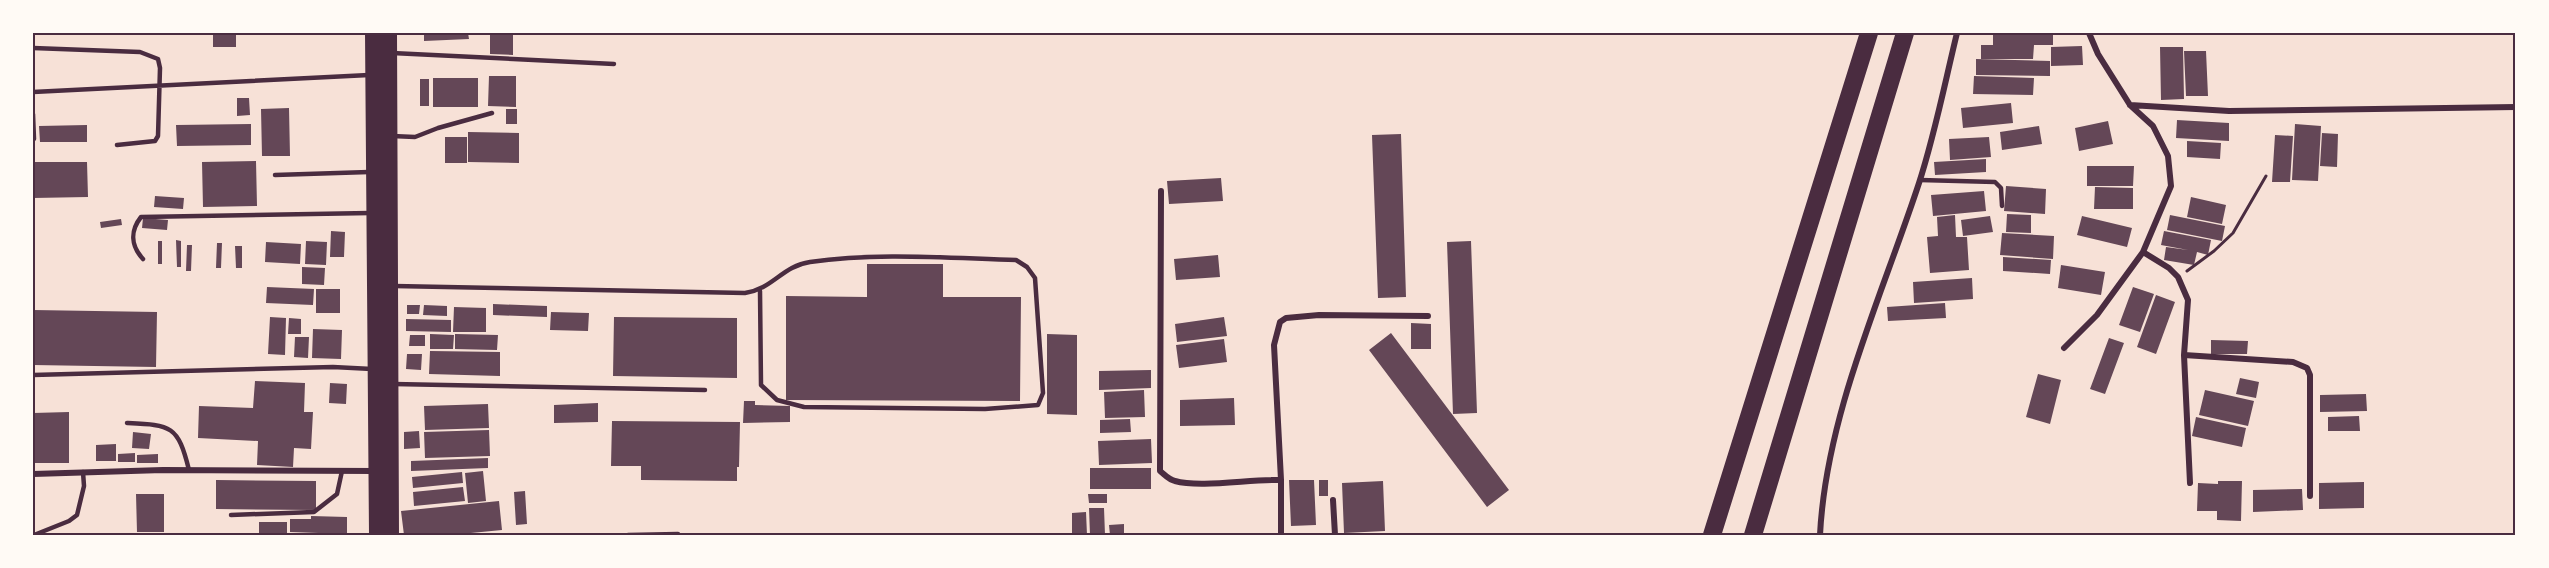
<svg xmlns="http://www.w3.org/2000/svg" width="2549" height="568" font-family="Raleway,sans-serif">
<rect width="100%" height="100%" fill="#f7e1d7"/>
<!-- building -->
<path fill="#644757" d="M213,33h23v14h-23z
M424,33h44l1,6 -45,2z
M1993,33h60v12h-19l-1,14h-52v-14h12z
M490,35h23v20l-23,-1z
M2082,46l1,19 -32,1v-19z
M2160,47h23l1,52 -23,1z
M2184,51h22l2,45h-22z
M1976,59l74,2v15l-74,-1z
M489,76h27v31l-28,-1z
M1974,76l60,2 -1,17 -60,-1z
M433,78h45v29h-45z
M420,79h9v27h-9z
M237,98h12l1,17 -13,1z
M2011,103l2,20 -50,5 -2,-20z
M289,108l1,48h-28l-1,-47z
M506,109h11v15h-11z
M2177,120l52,3v18l-53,-3z
M2108,121l5,23 -34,7 -4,-23z
M251,124v21l-74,1 -1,-21z
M2295,124l26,2 -3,55 -26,-1z
M87,125v17h-47l-1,-16z
M2039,126l3,18 -40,6 -2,-18z
M468,132l51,1v30l-51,-1z
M2322,133l16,1 -1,33 -17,-1z
M1401,134l5,163 -28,1 -6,-163z
M2275,135l18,1 -3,46h-18z
M445,137h22v26h-22z
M1989,137l2,20 -41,3 -1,-21z
M2187,141l34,2 -1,16 -33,-2z
M1986,159v13l-51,3 -1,-13z
M256,161l1,45 -54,1 -1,-45z
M33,162h54l1,35 -55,1z
M2087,166h47l-1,20h-46z
M1221,178l2,23 -54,3 -2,-23z
M2006,186l40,3 -1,25 -41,-3z
M2095,187l38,1v21h-39z
M1984,191l2,20 -53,5 -2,-21z
M155,196l29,2 -1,11 -29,-2z
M2191,197l35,8 -4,19 -35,-7z
M2007,214l24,1v18l-25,-1z
M1955,215l1,22h11l2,33 -39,3 -3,-36 11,-1 -1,-19z
M2170,215l55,11 -3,15 -55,-11z
M1990,216l3,16 -30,4 -2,-16z
M2082,216l50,12 -5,19 -50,-12z
M143,218l25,2 -1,10 -25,-2z
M121,219l1,6 -21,3 -1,-6z
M331,231l14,1 -1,25h-14z
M2164,231l47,9 -3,15 -11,-3 -3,13 -30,-5 2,-13 22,3 -27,-5z
M2002,233l52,3 -1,23 -53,-4z
M176,240l5,1v26h-4z
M158,241h4v23h-4z
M306,241l21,1 -1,23 -21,-1z
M1471,241l6,172 -24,1 -6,-172z
M266,242l35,2 -1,20 -35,-2z
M217,243h5l-1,25h-5z
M187,245h5l-1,26h-5z
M235,246h7v22h-6z
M1218,255l2,22 -44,3 -2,-21z
M2003,257l48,3 -1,14 -47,-3z
M867,264h76v33h78l-1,104 -234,-1v-104l81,1z
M2061,265l44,7 -4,23 -43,-7z
M302,267l23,1 -1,17 -22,-1z
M1972,278l1,21 -59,4 -1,-21z
M267,287l47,2 -1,16 -47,-2z
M2133,287l21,7 -14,38 -21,-7z
M316,289h24v24h-24z
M2156,295l19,7 -19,52 -19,-7z
M1945,303l1,15 -58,3 -1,-14z
M493,304l54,2v11l-54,-2z
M407,305h13l-1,9h-12z
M424,305l23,1v10l-24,-1z
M454,307l32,1v24h-33z
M33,310l124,2 -1,55 -123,-2z
M551,312l38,1 -1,18 -38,-1z
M270,317l16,1 -1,37 -17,-1z
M614,317l123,1v60l-124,-2z
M1224,317l3,19 -50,6 -2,-18z
M289,318l12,1v15h-13z
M406,319l45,1v12l-45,-1z
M1411,323l20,1v25h-20z
M313,329l29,1 -1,29 -29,-1z
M1391,333l118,157 -22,17 -118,-157z
M430,334l24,1 -1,14h-23z
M455,334l43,1 -1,15 -42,-1z
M1047,334l30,1v80l-30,-1z
M410,335h15v11h-16z
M295,337h14l-1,21 -14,-1z
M2109,338l15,5 -19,51 -15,-5z
M1224,339l3,23 -48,6 -3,-23z
M2211,340l37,1 -1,13h-36z
M430,351l70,1v24l-71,-2z
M407,354h15l-1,16 -15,-1z
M1151,370v18l-52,2v-19z
M2038,374l23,6 -11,44 -24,-7z
M2240,378l19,4 -3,16 -20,-4z
M255,381l50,2 -1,29h9l-2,37 -17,-1 -1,19 -36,-2 1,-24 -60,-3 1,-32 54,2z
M330,383l17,1 -1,20 -17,-1z
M1144,390l1,27 -40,1 -1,-26z
M2205,390l49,11 -6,25 -49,-11z
M2366,394l1,17 -47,1v-17z
M1234,398l1,27 -55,1v-26z
M744,401h11v4l35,1v16l-47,1z
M598,403v19l-44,1v-18z
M488,404l1,24 -64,2 -1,-24z
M69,412v51h-36v-50z
M2359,416l1,15h-32v-14z
M2196,417l50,11 -4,19 -50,-11z
M1130,419l1,13 -31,1v-13z
M612,421l128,1 -1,45h-2v14l-96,-1v-14h-30z
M489,430l1,26 -65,2 -1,-26z
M419,431l1,17 -16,1v-17z
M133,432l18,2 -2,15 -17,-1z
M1151,439l1,24 -53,2 -1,-24z
M116,444v17h-20v-16z
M135,453v9h-17v-8z
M158,454v9h-21v-8z
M488,458v10l-77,3v-10z
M1090,468h61v21h-61z
M483,471l3,30 -18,2 -3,-30z
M462,472l1,11 -50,5 -1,-11z
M216,480l100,1v29l-100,-1z
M1289,480h25l2,45 -25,1z
M1319,480h9v16h-9z
M1383,481l2,50 -41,2 -2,-50z
M2218,481h24l-1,40 -24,-1v-9h-20l1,-28 20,1z
M2364,482v26l-45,1v-26z
M463,487l2,14 -51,5 -1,-14z
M2302,489l1,21 -50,2v-22z
M525,491l2,33 -11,1 -2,-33z
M136,494h28v38h-27z
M1088,494h19v9h-18z
M499,501l3,29 -52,5h-46l-3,-24z
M1089,508h15l1,27h-15z
M1086,512l1,23h-15v-22z
M311,516l36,1v17l-57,-2v-13h21z
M259,522h28v13h-28z
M1124,524v11h-14l-1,-10z"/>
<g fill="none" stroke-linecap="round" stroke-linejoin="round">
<!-- path -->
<path stroke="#4a2c40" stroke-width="3" d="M2187,271l27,-20 19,-18 33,-57"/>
<!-- service -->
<path stroke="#4a2c40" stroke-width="4.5" d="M33,48l107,4 18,7 2,9 -2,68 -3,5 -38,4
M392,53l222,11
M33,92l336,-17
M33,114l1,25
M392,136l23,1 23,-9 54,-15
M275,175l94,-3
M1920,180l75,2 6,6 1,18
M143,259c-12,-13 -13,-28 -2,-42l229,-4
M394,286l351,7c28,-4 37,-27 65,-31 67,-10 138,-4 206,-2l11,7 8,11 8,115 -5,12 -53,4 -181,-2 -27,-7 -16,-15 -1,-94
M33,375l300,-8 39,2
M393,384l312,6
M127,423c44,2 51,2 62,47
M231,515l83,-3 23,-18 5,-23
M34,535l35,-14 8,-6 7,-29 -1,-14
M628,535l50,-1"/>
<!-- minor -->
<path stroke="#4a2c40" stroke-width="6" d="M2089,33l9,21 32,51 23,21 15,30 3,30 -28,66 26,16 9,9 10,23 -4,55 6,128
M2130,105l99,6 287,-4
M1161,191l-1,280c5,4 9,9 15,10 25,7 76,-2 106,-1v55
M2064,348l33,-33 46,-63
M2184,355l109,7 14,6 3,7v121
M33,474l130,-4 213,1
M1281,480l-7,-135 6,-23 6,-4 33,-3 109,1
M1333,500l2,35
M1820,535c6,-120 62,-239 99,-352 16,-49 26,-101 38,-150"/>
<!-- trunk -->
<path stroke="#4a2c40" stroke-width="16" d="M373,33l4,502
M389,33l2,502"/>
<!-- motorway -->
<path stroke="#4a2c40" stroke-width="18" d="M1712,535l157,-502
M1753,535l152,-502"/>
</g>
<!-- border -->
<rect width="2549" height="568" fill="none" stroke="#fffaf5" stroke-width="69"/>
<rect x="34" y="34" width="2480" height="500" fill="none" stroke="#4a2c40" stroke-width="2"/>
</svg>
